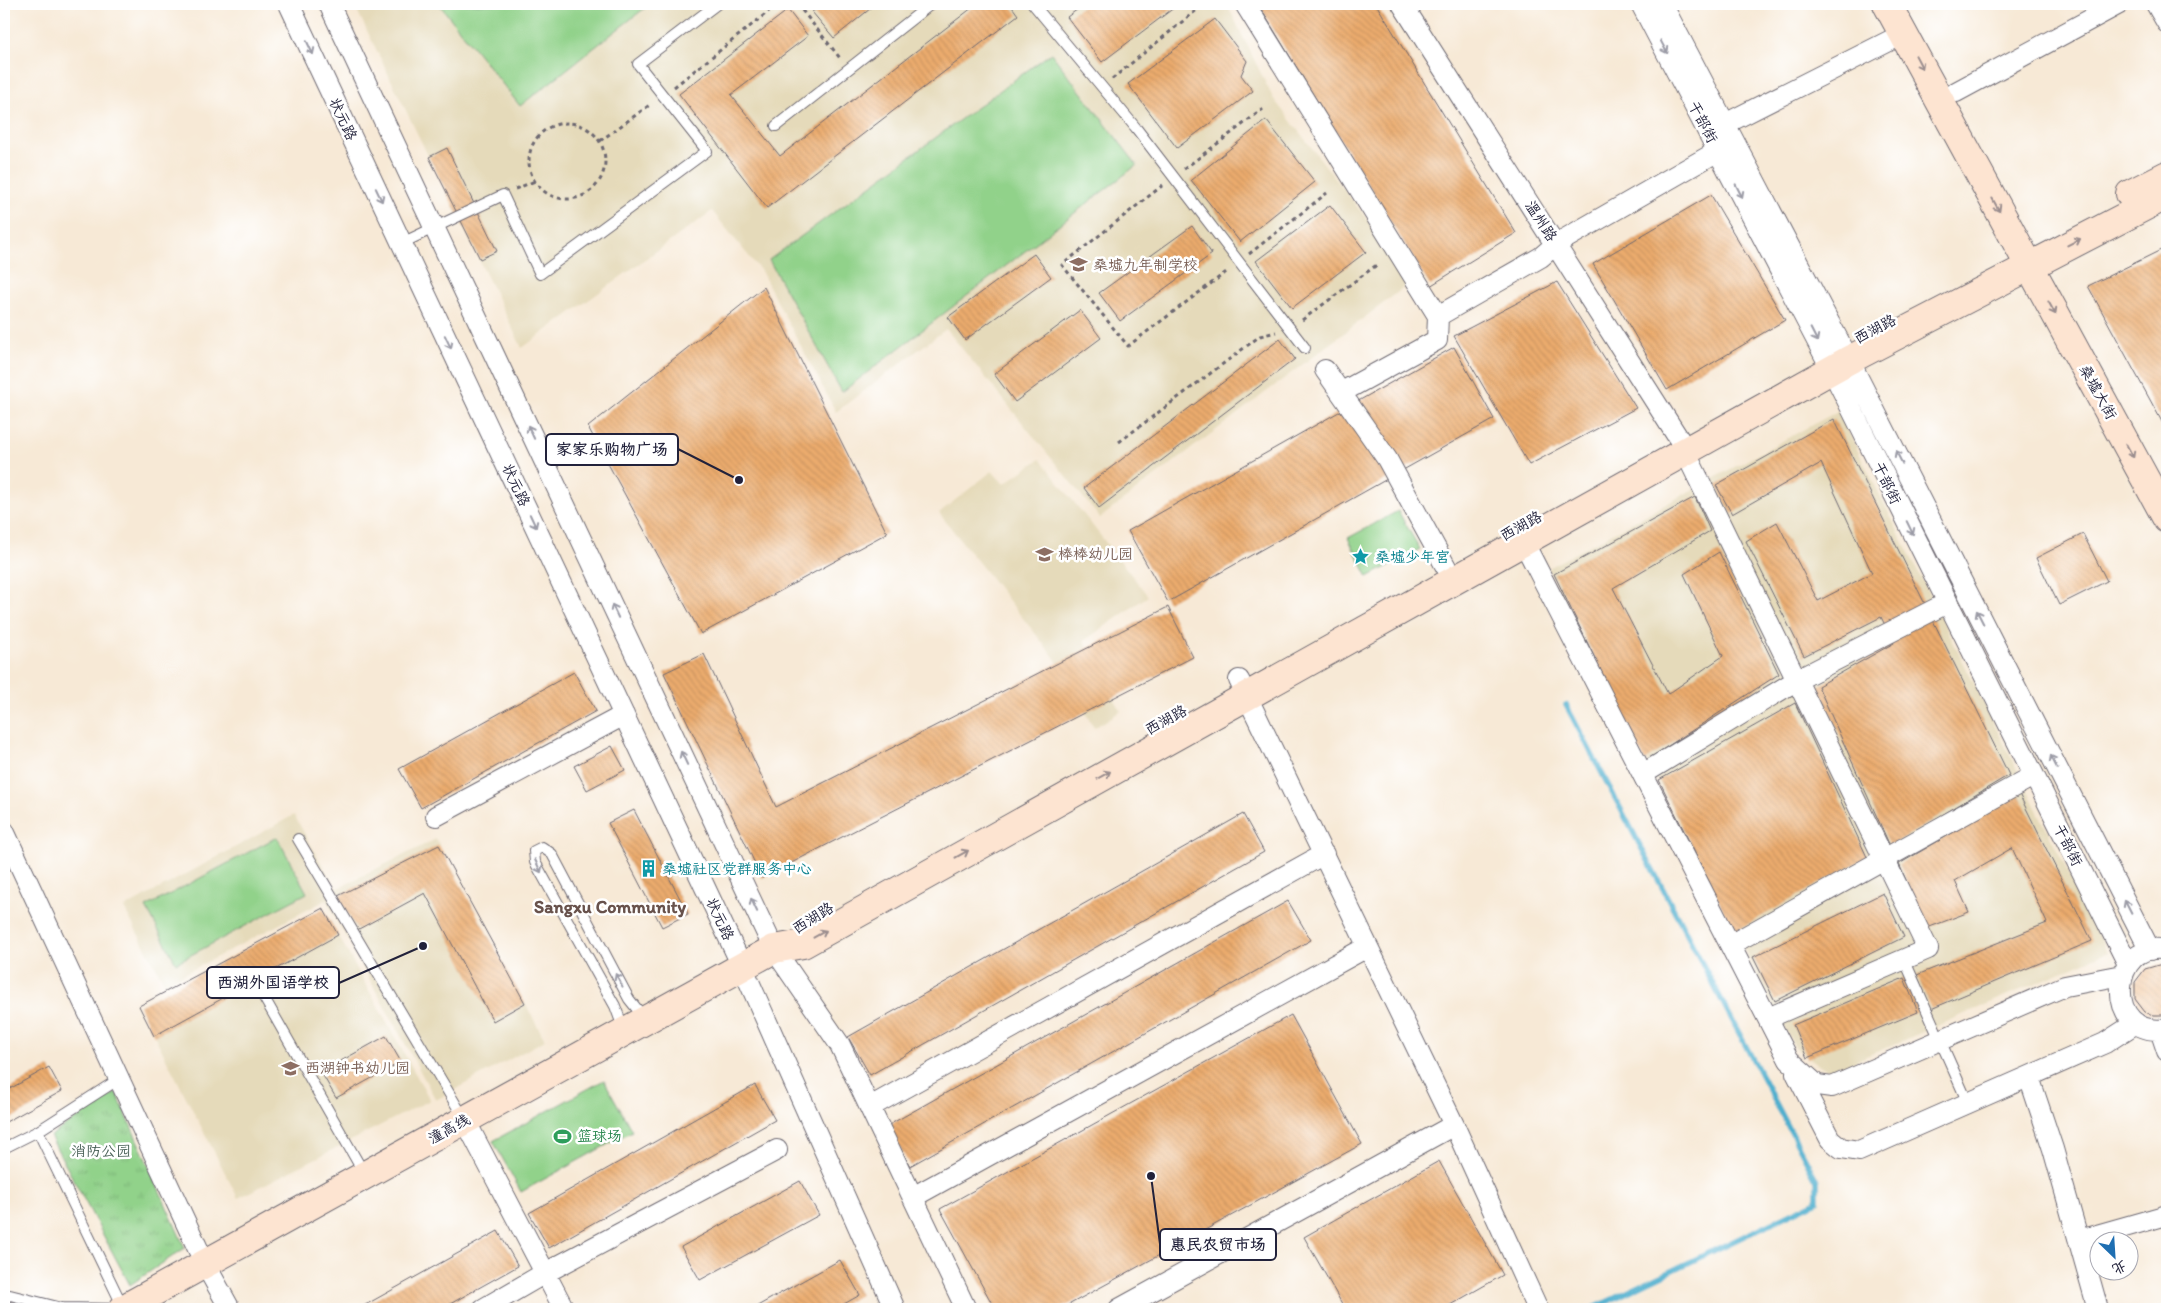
<svg xmlns="http://www.w3.org/2000/svg" width="2171" height="1313" font-family="Itim,'LXGW WenKai TC',sans-serif">
<defs>
<pattern id="grass-tufts" width="24" height="20" patternUnits="userSpaceOnUse" patternTransform="scale(1.25)"><rect width="24" height="20" fill="#91d28a"/><path d="M3 7l-1-3M5 7V3M7 7l1-3M15 17l-1-3M17 17v-4M19 17l1-3" fill="none" stroke="#7db478"/></pattern>
<pattern id="building-back-hatch" width="6" height="6" patternUnits="userSpaceOnUse" patternTransform="scale(1.25)"><rect width="6" height="6" fill="#ebab6d"/><path d="M-1 5l2 2M0 0l6 6M5-1l2 2" fill="none" stroke="#c9935f"/></pattern>
</defs>
<rect width="100%" height="100%" fill="#fff"/>
<filter id="ink" filterUnits="userSpaceOnUse"><feTurbulence type="fractalNoise" baseFrequency=".02" numOctaves="2"/><feDisplacementMap in="SourceGraphic" scale="10" xChannelSelector="R" yChannelSelector="G"/><feConvolveMatrix kernelMatrix="1 2 1 2 8 2 1 2 1" color-interpolation-filters="sRGB"/></filter>
<filter id="wash" filterUnits="userSpaceOnUse"><feTurbulence type="fractalNoise" baseFrequency=".0096" numOctaves="4" result="noise"/><feDisplacementMap in="SourceGraphic" scale="20" xChannelSelector="R" yChannelSelector="G"/><feGaussianBlur stdDeviation="1.12" result="paint"/><feColorMatrix in="noise" values="0 0 0 0 0 0 0 0 0 0 0 0 0 0 0 0 0 1.4 0 .05"/><feComposite in="paint" operator="in"/></filter>
<g filter="url(#wash)">
<rect width="100%" height="100%" fill="#f7e9d6"/>
<!-- built -->
<path fill="#e5daba" d="M354,4h873l46,94 141,182 -314,238 -154,-189 -110,83 -75,-141 -49,-60 -190,137z
M1838,411l270,541 -278,120 -35,-24 -247,-480z
M1040,459l108,137 -64,45 37,70 -27,17 -40,-71 -115,-144 53,-42 12,13z
M294,815l42,74 100,-50 109,201 -109,60 -110,-200 -161,84 -41,-76z
M323,908l107,192 -192,98 -99,-192z"/>
<!-- grass -->
<path fill="url(#grass-tufts)" stroke="#5a7a62" d="M116,1092l69,156 -55,37 -80,-149z"/>
<!-- pitch -->
<path fill="#91d28a" stroke="#5a7a62" d="M439,4h211l-130,102z
M1051,53l86,112 -295,227 -73,-132z
M1398,511l22,38 -52,28 -20,-39z
M277,837l30,56 -131,70 -30,-56z
M604,1080l28,51 -111,61 -28,-51z"/>
<g fill="none" stroke-linecap="round" stroke-linejoin="round">
<!-- stream -->
<path stroke="#50afce" stroke-width="5.5" d="M1566,705l251,476v20l-225,108"/>
</g>
<g id="blocks">
<!-- building -->
<path fill="url(#building-back-hatch)" d="M823,4h53l-42,34 -22,-26z
M977,4h33l8,11 -251,193 -88,-114 109,-84 20,26 -77,59 49,61z
M1085,4h94l-77,58 -35,-45z
M1258,4h118l140,229 -86,53z
M1215,19l32,42 -6,14 12,16 -76,57 -49,-64z
M1266,120l49,62 -75,60 -49,-62z
M447,148l50,103 -17,8 -51,-102z
M1711,195l74,125 -118,70 -74,-126z
M1330,205l36,47 -74,56 -36,-47z
M1192,226l20,28 -92,67 -21,-28z
M2167,247v184l-79,-145z
M1034,254l17,23 -86,63 -17,-23z
M1557,282l79,126 -107,57 -75,-129z
M764,287l123,246 -186,101 -113,-207z
M1080,310l21,28 -86,64 -21,-28z
M1280,339l15,20 -196,149 -15,-20z
M1454,347l40,72 -326,183 -40,-71z
M1834,419l175,356 -119,71 -72,-160 76,-43 -13,-26 -77,39 -58,-115 31,-19 41,79 54,-28 -51,-110 -89,51 -16,-29z
M1695,497l15,34 -97,57 55,106 55,-38 -39,-82 35,-22 60,122 -134,87 -91,-187z
M2083,534l24,47 -48,24 -23,-47z
M1168,607l25,50 -431,221 -98,-205 40,-19 72,153z
M574,672l22,39 -175,97 -22,-39z
M1795,703l72,154 -133,75 -75,-152z
M612,746l13,24 -38,20 -13,-24z
M2019,794l73,147 -161,68 -14,-34 130,-52 -35,-75 -57,33 14,31 -42,16 -28,-64z
M634,810l54,104 -26,13 -54,-104z
M1243,814l21,38 -394,223 -22,-38z
M439,845l86,158 -32,18 -68,-128 -68,37 -19,-34z
M1883,893l21,44 -129,64 -22,-44z
M1288,901l23,39 -401,226 -23,-40z
M323,908l15,27 -184,101 -15,-30z
M2162,964l5,2v49h-14l-8,-3 -10,-13v-17l10,-13z
M1904,978l14,34 -111,46 -14,-33z
M1291,1015l71,129 -301,165h-66l-55,-100z
M386,1036l15,26 -65,36 -15,-26z
M49,1067l13,24 -58,32v-31z
M755,1085l20,35 -226,128 -20,-35z
M1439,1161l64,114 -60,34h-98l-41,-72z
M800,1181l19,34 -119,65 -19,-33z
M498,1231l20,35 -77,43h-83z
M840,1260l20,35 -25,14h-83z"/>
</g>
</g>
<g filter="url(#ink)">
<use href="#blocks" fill-opacity="0" stroke="#6d6871" stroke-width="1"/>
<g fill="none" stroke-linecap="round" stroke-linejoin="round">
<defs>
<path id="lane" d="M1033,4l103,124 169,220
M776,126l155,-122
M402,243l101,-48 37,79 167,-123 -69,-87 79,-60
M298,839l167,281
M1904,959l64,144
M262,994l103,181
M624,1030l-9,-24 -80,-144 -1,-11 8,-4 10,7 77,145 16,20
M4,1148l34,-17 81,-52
M4,1298l6,-3 52,13 62,1 -86,-178"/>
<path id="street" d="M289,4l453,962 153,343
M329,4l445,945 66,96 126,264
M1245,4l193,312
M1402,4l277,435 249,510 -160,69
M1641,4l191,366 296,594
M1662,4l187,356 301,590
M2156,4l11,19
M1956,92l163,-88
M1325,370l62,89 59,108
M1342,392l95,-52 1,-24 103,-59 15,-13 162,-93 7,-27 178,-90
M1523,541l266,519 28,25 15,2 233,-101 57,-11
M1239,680l215,445 84,184
M1643,774l154,-94 150,-77
M436,816l188,-101
M4,831l201,433 25,45
M1730,945l303,-169
M2167,950c-58,-13 -65,90 0,79
M2160,1030l7,21
M1796,1073l34,66 11,9 18,3 246,-108 31,-20
M2029,1077l24,72 45,160
M870,1107l454,-253
M465,1120l99,189
M913,1197l454,-250
M2079,1240l88,-25
M483,1309l62,-36 232,-123
M1119,1309l335,-184"/>
<path id="secondary" d="M1887,4l280,515
M2130,194l37,-19
M123,1309l651,-360 29,-5 1046,-584 318,-165"/>
</defs>
<!-- lane casing -->
<use href="#lane" stroke="#6d6871" stroke-width="12"/>
<!-- street casing -->
<use href="#street" stroke="#6d6871" stroke-width="22"/>
<!-- secondary casing -->
<use href="#secondary" stroke="#6d6871" stroke-width="30"/>
<!-- path -->
<path stroke="#6d6871" stroke-width="3" stroke-dasharray="4 4" stroke-linecap="butt" d="M797,4l43,54
M1112,79l92,-75
M674,87l94,-75 4,-8
M529 161a38 38 0 1 1 76 0a38 38 0 1 1-76 0Z
M600,141l51,-37
M1184,169l79,-60
M1163,185l-101,80 66,81 101,-76
M515,189l20,-8
M1249,254l78,-61
M1302,320l76,-56
M1119,442l141,-106 16,-4"/>
<!-- lane -->
<use href="#lane" stroke="#fff" stroke-width="10"/>
<!-- street -->
<use href="#street" stroke="#fff" stroke-width="20"/>
<!-- secondary -->
<use href="#secondary" stroke="#fde4d1" stroke-width="28"/>
</g>
<!-- one-way arrows -->
<defs><path id="oneway-shaft" d="M-6 0H5M1.5-3L5.5 0L1.5 3" fill="none" stroke-width="1.6" stroke-linecap="round" stroke-linejoin="round" transform="scale(1.25)"/></defs>
<g stroke="#9c9ca7">
<use href="#oneway-shaft" transform="translate(1664 47) rotate(62)"/>
<use href="#oneway-shaft" transform="translate(310 48) rotate(65)"/>
<use href="#oneway-shaft" transform="translate(1739 191) rotate(63)"/>
<use href="#oneway-shaft" transform="translate(379 195) rotate(65)"/>
<use href="#oneway-shaft" transform="translate(1814 335) rotate(63)"/>
<use href="#oneway-shaft" transform="translate(448 342) rotate(65)"/>
<use href="#oneway-shaft" transform="translate(531 432) rotate(-115)"/>
<use href="#oneway-shaft" transform="translate(1899 457) rotate(-117)"/>
<use href="#oneway-shaft" transform="translate(533 521) rotate(65)"/>
<use href="#oneway-shaft" transform="translate(1910 528) rotate(64)"/>
<use href="#oneway-shaft" transform="translate(615 611) rotate(-115)"/>
<use href="#oneway-shaft" transform="translate(1980 617) rotate(-117)"/>
<use href="#oneway-shaft" transform="translate(684 758) rotate(-115)"/>
<use href="#oneway-shaft" transform="translate(2054 762) rotate(-117)"/>
<use href="#oneway-shaft" transform="translate(538 866) rotate(65)"/>
<use href="#oneway-shaft" transform="translate(754 905) rotate(-115)"/>
<use href="#oneway-shaft" transform="translate(2128 907) rotate(-117)"/>
<use href="#oneway-shaft" transform="translate(619 980) rotate(-118)"/>
</g>
<g stroke="#9a8d8e">
<use href="#oneway-shaft" transform="translate(1919 62) rotate(62)"/>
<use href="#oneway-shaft" transform="translate(1996 205) rotate(61)"/>
<use href="#oneway-shaft" transform="translate(2074 242) rotate(-27)"/>
<use href="#oneway-shaft" transform="translate(2052 308) rotate(61)"/>
<use href="#oneway-shaft" transform="translate(2130 451) rotate(61)"/>
<use href="#oneway-shaft" transform="translate(1104 775) rotate(-29)"/>
<use href="#oneway-shaft" transform="translate(962 854) rotate(-29)"/>
<use href="#oneway-shaft" transform="translate(820 934) rotate(-29)"/>
</g>
</g>
<!-- icons -->
<defs>
<symbol id="school-bare" viewBox="-9 -9 18 18"><path d="M0-5L7-2L0 1L-7-2ZM-4 1L0 2.5L4 1V4Q0 6-4 4Z" fill="#8d6e63" stroke="#fff" stroke-width="2.5" paint-order="stroke"/></symbol>
<symbol id="sight-bare" viewBox="-9 -9 18 18"><path d="M0-6L1.8-2.2L6-1.7L2.9 1.2L3.7 5.4L0 3.3L-3.7 5.4L-2.9 1.2L-6-1.7L-1.8-2.2Z" fill="#0f9aa8" stroke="#fff" stroke-width="2.5" paint-order="stroke"/></symbol>
<symbol id="building-bare" viewBox="-9 -9 18 18"><path d="M-4-6H4V6H1V3H-1V6H-4ZM-2.5-4.3h1.7v1.8h-1.7ZM.8-4.3h1.7v1.8H.8ZM-2.5-1h1.7V.8h-1.7ZM.8-1h1.7V.8H.8Z" fill="#0f9aa8" stroke="#fff" stroke-width="2.5" paint-order="stroke"/></symbol>
<symbol id="stadium-bare" viewBox="-9 -9 18 18"><path d="M0-5a6.5 5 0 1 0 0 10a6.5 5 0 1 0 0-10ZM-3.5-1.8h7v3.6h-7Z" fill="#2e9e5b" stroke="#fff" stroke-width="2.5" paint-order="stroke"/></symbol>
</defs>
<g fill-rule="evenodd">
<use href="#school-bare" x="1066" y="252" width="25" height="25"/>
<use href="#school-bare" x="1032" y="542" width="25" height="25"/>
<use href="#sight-bare" x="1348" y="544" width="25" height="25"/>
<use href="#building-bare" x="636" y="856" width="25" height="25"/>
<use href="#school-bare" x="278" y="1056" width="25" height="25"/>
<use href="#stadium-bare" x="550" y="1124" width="25" height="25"/>
</g>
<g text-anchor="middle" stroke-width="5" stroke-linejoin="round" paint-order="stroke">
<!-- street labels -->
<g font-size="15" fill="#22223b" stroke="#fff">
<text transform="translate(343 119) rotate(65)" y="5">状元路</text>
<text transform="translate(1703 122) rotate(62)" y="5">干部街</text>
<text transform="translate(1541 221) rotate(57)" y="5">温州路</text>
<text transform="translate(1875 329) rotate(-28)" y="5">西湖路</text>
<text transform="translate(2098 392) rotate(61)" y="5">桑墟大街</text>
<text transform="translate(1887 483) rotate(64)" y="5">干部街</text>
<text transform="translate(516 485) rotate(65)" y="5">状元路</text>
<text transform="translate(1521 526) rotate(-29)" y="5">西湖路</text>
<text transform="translate(1166 720) rotate(-29)" y="5">西湖路</text>
<text transform="translate(2068 845) rotate(63)" y="5">干部街</text>
<text transform="translate(813 918) rotate(-32)" y="5">西湖路</text>
<text transform="translate(720 919) rotate(65)" y="5">状元路</text>
<text transform="translate(449 1129) rotate(-29)" y="5">潼高线</text>
</g>
<!-- education labels -->
<g font-size="15" fill="#785e54" stroke="#fff" text-anchor="start">
<text x="1093" y="270">桑墟九年制学校</text>
<text x="1058" y="559">棒棒幼儿园</text>
<text x="305" y="1073">西湖钟书幼儿园</text>
</g>
<!-- culture labels -->
<g font-size="15" fill="#0d838f" stroke="#fff" text-anchor="start">
<text x="1375" y="562">桑墟少年宫</text>
<text x="662" y="874">桑墟社区党群服务中心</text>
</g>
<!-- leisure labels -->
<g font-size="15" fill="#27864d" stroke="#fff" text-anchor="start">
<text x="577" y="1141">篮球场</text>
</g>
<!-- park labels -->
<g font-size="15" fill="#496057" stroke="#fff">
<text x="101" y="1156">消防公园</text>
</g>
<!-- quarter labels -->
<g font-size="18" font-weight="bold" fill="#68524c" stroke="#fff">
<text x="610" y="913">Sangxu Community</text>
</g>
</g>
<!-- callouts -->
<path fill="none" stroke="#22223b" stroke-width="2" d="M739 480L678 449M423 946L339 983M1151 1176L1160 1244"/>
<g fill="#22223b" stroke="#fff" stroke-width="2">
<circle cx="739" cy="480" r="5"/>
<circle cx="423" cy="946" r="5"/>
<circle cx="1151" cy="1176" r="5"/>
</g>
<g fill="#fff" stroke="#22223b" stroke-width="2">
<rect x="546" y="434" width="132" height="31" rx="5"/>
<rect x="207" y="967" width="132" height="31" rx="5"/>
<rect x="1160" y="1229" width="116" height="31" rx="5"/>
</g>
<g font-size="16" text-anchor="middle" font-weight="bold" fill="#22223b">
<text x="612" y="455">家家乐购物广场</text>
<text x="273" y="988">西湖外国语学校</text>
<text x="1218" y="1250">惠民农贸市场</text>
</g>
<!-- margin -->
<rect width="2171" height="1313" fill="none" stroke="#fff" stroke-width="20"/>
<!-- north arrow -->
<g transform="translate(2114 1256) rotate(155)"><circle r="24" fill="#ffffff" stroke="#a7a7b1"/>
<path d="M0-4L9 19L0 12L-9 19Z" fill="#1f6fb2"/>
<text y="-8" font-size="14" font-weight="bold" text-anchor="middle" fill="#22223b">北</text>
</g>
</svg>
